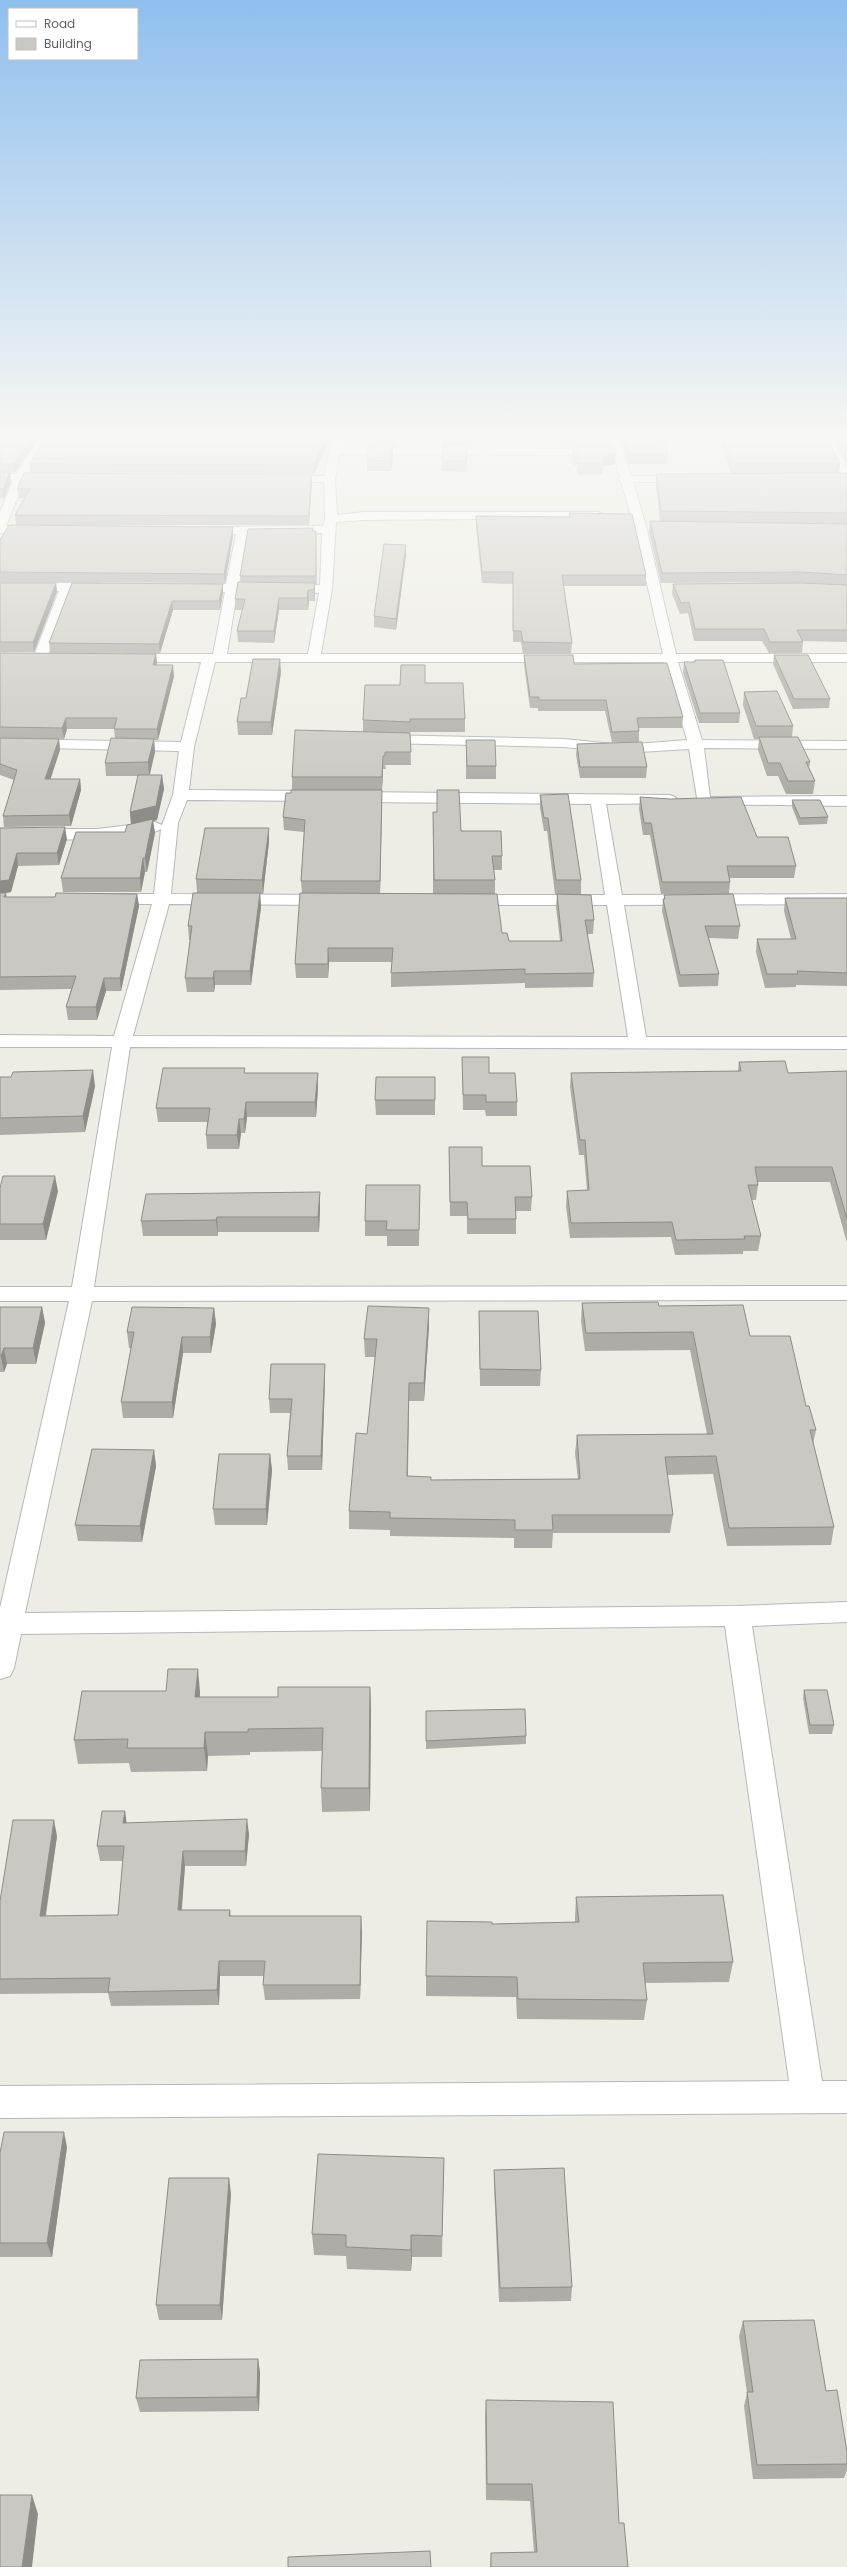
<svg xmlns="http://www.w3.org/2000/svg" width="847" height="2567" font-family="Poppins,sans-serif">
<rect width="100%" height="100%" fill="#eeede5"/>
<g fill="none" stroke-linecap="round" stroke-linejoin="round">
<defs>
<path id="minor" d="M42,434h10l-25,40 25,1 6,3 -6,3h-28l-18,45h31l6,4 -6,4 -37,-1v-21l13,-31 -13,-1v-6h16z
M333,434h10l-2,14 261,1 5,3 -5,3 -263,-1 -4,25 2,36 27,-3h234l6,3 -6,3 -234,2 -28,2 -4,67 -11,65h342l-29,-128 -13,-44 -3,-3 2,-2 -12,-43h10l13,42h54l6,3 -6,3h-52l13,44 30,128h171v8h-169l24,78 145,1v8l-143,-1 6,49 137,-1v10l-149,-2 -9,-55 -66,4 -59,-6 -183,-4 -7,-4 7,-4 183,4 59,6 64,-5 -23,-78h-449l-21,85 -5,43 127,1 8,5 -8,5 -129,-1 -9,23 -7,71 158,1 8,5 -8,5 -160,-1 -36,132 495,1 -21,-132h-140l-8,-5 8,-5h138l-14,-91 -239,-2 -8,-5 8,-5 318,3 5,2 3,3 -3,3 -69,1 16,91 225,-1v10l-223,1 22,132h201v12l-717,-2 -36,240 753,-1v14l-755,1 -67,312 712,-7 110,-4v20l-95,4 70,455h25v32l-847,5v-32l789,-5 -64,-455 -704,8 -7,34 -4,8 -10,3v-71l69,-307h-69v-14h72l40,-240h-112v-12l114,1 38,-132h-45l-8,-5 8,-5h47l7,-65c-21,14 -130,10 -161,10v-10h97l58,-7 7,3 11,-30 6,-44 -179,-4v-8l181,3 20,-80h-75l-7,-4 7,-4h87l12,-62h-32l-6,-4 6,-4h33l10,-50 -33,1 -6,-4 6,-4 120,-1 2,-7 -1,-37h-42l-6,-3 6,-3h42zM322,533l-2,52h-81l9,-51zM237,592l82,1 -11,61h-81z
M708,434h47l-5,3h-37z
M820,434h10l17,32v14l-6,-3z
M0,583h101l6,4 -6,4h-29l-25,67 -7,4 -7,-4 26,-67h-59z"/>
</defs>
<!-- minor casing -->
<use href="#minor" stroke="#b5b7bb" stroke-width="2"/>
<!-- minor -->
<use href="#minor" fill="#fff" fill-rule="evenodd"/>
</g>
<!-- wall -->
<path fill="#aeaca7" d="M0,434h41l-26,38 -5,1 1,9 -7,16h-4z
M47,434h282v6l-15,34 -283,-1 -1,-9z
M371,434h30l-1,2h-4l-2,11h-1v9l-2,15h-24v-11l4,-15z
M444,434h25l-3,38 -24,-1v-10z
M552,434h58l1,4 -1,8 5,18 -12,2v8h-26v-9h-4v-20l-16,-1 -1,-4h-3z
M619,434h42l7,21 -1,9h-38z
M719,434h106l15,30 -1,9h8v169l-44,-1 -1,12h-33l-7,-12h-68l-6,-28 -8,1 -8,-20 1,-10 127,-2 -139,1 -12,-51 1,-11h10l-4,-37v-10h75l-12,-35z
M832,434h15v29z
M311,475l1,8 -3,42h-293l-1,-10 10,-17h-6l-2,-9z
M569,513l77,62v11h-82l8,57 -1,11h-48l-2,-12h-8v-58l-31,-1 -6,-56v-11l93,1z
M313,528v3h3l1,53h-2v17h-6l-1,9h-29l-5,33 -36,-1 -1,-11 5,-21h-7v-11l6,-17 -1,-6z
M233,536l-8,47 -225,-1v-42z
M406,545v10l-10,75 -22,-3v-11z
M0,583h56l1,9 -23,60h-34z
M72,583l151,1v9l-3,17h-47l-13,43h-110l-1,-10z
M0,653l156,1 1,11 17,11 -16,64h-4l1,12 -5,23h12l2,14 -7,31 -4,1 2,12 -8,39h-2l-4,20h-78l-2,-14 64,-46 6,-8 -1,-12 8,-36h-32l-1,-13 10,-25 -1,-9h-47l-3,10 -38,-1 33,1 1,11 -10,29h30l1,11 -10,36 -67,1 -1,-11 11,-36 -14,-5z
M524,655l50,9 109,53 -1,11h-43v14l8,25 -1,11h-66l-4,-23 1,-11 57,-2h-22l-7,-31h-67v-3h-8l-6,-43z
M774,655l56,44 -1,9 -36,1 -20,-45z
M695,660l45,53 -1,10h-40l-16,-50 1,-11h10z
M281,672l-9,63h-34l-1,-13 9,-24z
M425,683l40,36v13h-55l1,33h-26l1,4h-3l-1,21 -2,103 53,1v-82l28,19 41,25v14h-8l1,10v14l7,39 7,8h51l-4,-34 1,-13h-2l-8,-63h-3l-4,-23v-13l41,85v14h-10l23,26 -1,14h-6l7,39 -1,14 -68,1v-5l-134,4v-14l1,-11h-63l-1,16h-32l-1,-14 7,-71 -1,-12 3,-49 -20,-2 -1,-13 9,-27v-13l71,-45v-12l37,-35z
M744,692l49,34 -1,11 18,25 -1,6 6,13 -2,13h-27l-8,-18h-11l-9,-26 1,-11h-5l-11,-34z
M466,740l30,26v13h-30z
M640,797l117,40 39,29 -2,12h-65l1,4 -1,12h-68l-11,-59h-7l-4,-26z
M792,800l36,17 -1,7 -28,1 -7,-18z
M0,828l67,11 -8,26 -41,1 -7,26 -5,1v4h49l82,-3 2,12 -18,85h-15l-9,29h-29l-2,-13 5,-18 -71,1z
M269,842l-6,52h-3l1,13 -10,78h-36l-1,7h-27l-2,-14 6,-38h-2l-1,-14 9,-33 -1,-14z
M664,895l76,31 -2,13 -29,-1 10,36 -1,12 -39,1 -17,-76 1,-12h1z
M785,898h62v88l-51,-1v2l-31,1 -9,-36 1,-13h34l-7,-28z
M462,1057l27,16 28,29v14h-31l-1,-6h-22z
M739,1062l49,11 59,-2v172l-17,-61h-72v3l-2,15h-4l9,36 -3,15h-15v3l-68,1 -4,-18 -101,1 -4,-32 1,-15 20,-1 -3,-35h-5l-9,-68 1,-14 167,-2z
M245,1073h73v15l-2,29h-69l-2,16h-4l-2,16h-32l-1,-14 1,-13h-49l-2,-14z
M0,1077l95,9 -10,46 -85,3z
M435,1077v38h-59l-1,-15z
M449,1147l33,19 50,31 -1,14h-15v23h-49v-18h-17z
M420,1185l-1,61h-32v-10h-22v-15z
M0,1188l58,3 -12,49h-46z
M320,1192v16l-1,24h-101v4h-75l-2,-15z
M582,1303l77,3 91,30 56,70 10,24 -3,14 21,83 -3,18 -104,1 -14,-72 -46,1 6,40 -3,18h-117l-1,15h-38v-10l-124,-2v-6l-41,-1v-18l18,-77 8,-77h-10l-1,-18 65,-13 -5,75h-15l-1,75 23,4 147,-1 -3,-26 2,-18 130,-1 -17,-84 -105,1 -4,-30z
M0,1307h42l3,16 -9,41h-29l-3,8h-4z
M214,1308l2,16 -5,29h-28l-10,65h-50l-2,-16 10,-54h-2l-2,-16z
M479,1311l62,59 -1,16h-60l-1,-59z
M325,1378l-3,92h-34l-1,-14 3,-43h-20l-1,-14z
M154,1450l2,16 -14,76 -64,-1 -3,-16z
M270,1454l2,16 -5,55h-52l-2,-16z
M370,1687l1,23 -1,101 -48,1 -1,-24 1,-37 -72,1v3l-42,1 -1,15 -76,1 -2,-9 -51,1 -4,-24 92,-49 34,1v5h78z
M804,1690l30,35 -2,9h-23l-6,-36z
M426,1711l100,25v8l-100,5z
M125,1811l1,12 123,11 -3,32h-61l-3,44h48l1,6 131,15 -2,68 -95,1 -2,-15 1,-9h-44l-1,29 -108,1 -3,-13 -108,1v-93l57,-65 -11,80 72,-1 5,-54h-23l-3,-15z
M576,1897l157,65 -4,20 -84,1 2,17 -3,20 -127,-1 -1,-22 -90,-1v-20l66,-52 83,-2v-4z
M67,2147l-15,110h-52v-104z
M444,2158l-2,99h-30l-1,14 -64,-2 -1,-13 -32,-1 -2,-21z
M494,2170l78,117 -1,14 -72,1 -5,-117z
M231,2193l-9,127h-63l-3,-15z
M743,2321l83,70 21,61v18l-3,8 -91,1 -9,-73 3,-13 -8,-57z
M258,2359l2,14 -1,38 -119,1 -4,-14z
M486,2400l133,123 9,44h-138l1,-14 43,-1 -4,-51 -44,-1 -1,-82z"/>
<!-- shaded-wall -->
<path fill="#8d8c88" d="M34,434h7l-26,38 -1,-8z
M328,434h1v6l-15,34v-9z
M394,434h2v2l-2,11z
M393,445v11l-2,15 -1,-10z
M616,454l-1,10 -12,2v-10z
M10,472l1,10 -7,16 -1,-9z
M311,475l1,8 -3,42v-9z
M233,527v9l-8,47 -1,-9z
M406,545v10l-10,75v-11z
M56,583l1,9 -23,60 -1,-10z
M315,583v18l-1,-11z
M223,584v9l-3,17 -1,-9z
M308,590l1,11 -1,9 -1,-12z
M279,598v12l-5,33v-12z
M172,601l1,9 -13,43 -1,-9z
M156,654l1,10 -3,11 -1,-10z
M280,659l1,13 -9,63 -1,-13z
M173,665l1,11 -16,64 -1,-11z
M66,718l1,11 -3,10 -2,-11z
M59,739l1,11 -13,40 -2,-11z
M154,739l1,13 -6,24 -1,-14z
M383,756v13l-1,21v-13z
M162,775l2,14 -7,31 -4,1 2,12 -8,39 -2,-14 -14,-33 -1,-13z
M80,779l1,11 -10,36 -2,-11z
M382,790v13l-2,91v-13z
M65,827l2,12 -8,26 -2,-12z
M269,828v14l-6,52 -1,-14z
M17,853l1,13 -7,26 -5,1 2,13 -8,-12v-13z
M143,858l2,14 -4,20 -1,-14z
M260,893l1,14 -10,78 -1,-14z
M137,894l2,12 -18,85 -1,-13z
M328,948l1,14 -1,16z
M214,971l1,14 -1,7 -1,-14z
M104,978l2,13 -9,29 -1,-13z
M93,1070l2,16 -10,46 -2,-16z
M318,1073v15l-2,29 -1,-15z
M246,1102l1,15 -2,16 -1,-14z
M239,1119l2,14 -2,16 -2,-14z
M55,1176l3,15 -12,49 -3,-16z
M320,1192v16l-1,24 -1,-15z
M217,1217l1,15v4l-2,-16z
M42,1307l3,16 -9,41 -3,-16z
M214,1308l2,16 -5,29 -1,-16z
M429,1308v18l-5,75v-18z
M182,1337l1,16 -10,65 -1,-16z
M4,1348l3,16 -3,8 -3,-16z
M325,1364v14l-3,92 -1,-14z
M409,1383v18l-2,93v-18z
M154,1450l2,16 -14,76 -2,-16z
M270,1454l2,16 -5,55 -1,-16z
M198,1669l2,23 -2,29 -3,-24z
M370,1687l1,23 -1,101 -1,-23z
M205,1732l3,24 -1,15 -3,-23z
M125,1811l2,15 -4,-3z
M247,1819l2,15 -3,32 -1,-15z
M54,1820l3,16 -14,95 -3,-15z
M183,1851l2,15 -5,59 -2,-15z
M361,1916l1,15 -2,68v-14z
M219,1961l1,15 -1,29 -2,-15z
M64,2132l3,15 -15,110 -5,-14z
M229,2178l2,15 -9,127 -2,-15z
M411,2235l1,22 -1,14z
M258,2359l2,14 -1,38 -2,-14z
M32,2495l6,19 -6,53h-10z"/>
<!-- building -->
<path fill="#cac8c2" stroke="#8d8c88" d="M0,434h34l-20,30h-14z
M47,434h281l-14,31 -284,-1z
M372,434h22v3h-23z
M444,434h24v8l-24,-1z
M557,434h53l1,4h-38v-3h-16z
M623,434h38l7,21h-38z
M722,434h103l15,30h-108z
M838,434h9v17z
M369,445h24l-3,16 -23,-1z
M443,445h24l-1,16h-24z
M573,446h40l3,8 -13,2 1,8 -26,-1v-9h-5z
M0,472h10l-7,17h-3z
M24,473l287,2 -2,41 -294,-1 15,-26h-13z
M847,473v40l-186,-2 -5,-37z
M569,513l63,1 14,61h-84l10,68 -49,-1 -2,-11h-8v-59h-31l-6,-56 94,1z
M650,521l197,3v51l-46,-3 -139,1z
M9,525l224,2 -9,47 -224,-2v-32z
M313,528l-1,3h4v45h-76l8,-47z
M384,544l22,1 -10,74 -22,-3z
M238,582l77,1 -1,7h-6l-1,8h-28l-5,33h-37l8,-32h-10z
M0,583h56l-23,59h-33z
M72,583l151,1 -4,17h-47l-13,43 -110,-1z
M801,583l46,2v45h-50l6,12h-33l-6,-13h-69l-6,-27 -8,1 -8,-19z
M0,653l156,1 -3,11h20l-16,64h-43l3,-11h-51l-4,10 -62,-1z
M524,655h49l1,9 93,-1 16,54 -46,1 2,13 -27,1 -6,-32h-67v-3h-9z
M774,655h34l22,44h-36z
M253,659h27l-9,63h-34l4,-24h5z
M695,660h28l17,53h-40l-16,-51h11z
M401,665h24v18h38l2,36h-55v3l-47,-2 2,-35h35z
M777,691l16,35h-37l-12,-34z
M295,730l115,3 1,19h-26v4h-2l-1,21h-90z
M759,737h39l12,25h-4l9,19h-27l-8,-18h-12z
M0,738l59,1 -14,40h35l-11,36 -66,1 14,-46 -17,-6z
M111,738l43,1 -6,23 -43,1z
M466,740h29l1,26h-29z
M642,742l5,25h-67l-3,-23z
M138,775h24l-6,31 -26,6z
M291,790h91l-2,91h-79l4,-61 -22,-3 3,-24h5z
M437,790h22l2,41h40l1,25h-10l3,24h-61l-1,-68h4z
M568,794l13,86h-25l-8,-62h-4l-4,-23z
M640,797l30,2 71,-2 16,40h31l8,29h-69l3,16h-68l-11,-59h-7z
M792,800h28l8,17 -28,1z
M153,819l-8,39h-2l-3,20h-79l15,-46h49l2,-7z
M65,827l-8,26h-40l-8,27 -9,1v-53z
M205,828h64l-7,52 -66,-1z
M0,893h6l-2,4h51l1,-4 81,1 -17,84h-16l-8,29h-30l10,-31 -76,1z
M193,893h67l-10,78h-36l-1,7h-28l7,-52h-4z
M300,893l197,1 5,39h5l2,8h53l-5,-47 34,1 3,25h-9l9,53 -69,1v-5l-134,4 2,-25h-65v16h-33z
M733,894l7,32h-35l14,48 -39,1 -17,-76h2l-1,-4z
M785,898h62v75l-50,-2 1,3h-31l-10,-35h39z
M462,1057h27v16h26l2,29h-31v-7h-23z
M785,1061l3,12 59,-2v148l-15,-52h-77l3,18h-10l13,51h-17l1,3 -69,1 -4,-18 -101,1 -4,-32 22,-1 -4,-50h-5l-9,-67 170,-2 -2,-9z
M163,1068h82l-1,5h74l-3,29h-69l-2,17h-5l-2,16h-31l4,-27h-54z
M93,1070l-10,46 -83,2v-41h11l2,-5z
M376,1077h59v23h-60z
M449,1147h33v19h48l2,31h-17l1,22h-48l-1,-17h-17z
M3,1176h52l-12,48h-43v-36z
M366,1185h54l-1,45h-33l1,-9h-22z
M320,1192l-2,25h-101l-1,3 -75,1 5,-27z
M658,1302l1,4 84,-1 7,31h40l16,70h3l7,24h-6l24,97 -105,1 -13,-72 -51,1 8,58h-121l1,15h-38v-10l-125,-2v-6l-41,-1 7,-78 11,1 10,-95h-13l4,-33 61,2 -5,75h-15l-2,93 24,1v3l149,-1 -3,-44 136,-1 -20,-102 -107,1 -4,-30z
M0,1307h42l-9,41h-29l-3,8h-1z
M132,1307l82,1 -4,29h-28l-10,65h-51l13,-70h-7z
M479,1311h59l3,59 -61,-1z
M271,1364h54l-4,92h-34l5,-57h-23z
M92,1449l62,1 -14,76 -65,-1z
M219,1454h51l-4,55h-53z
M168,1669h30l-3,28h83v-10h92l-1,101h-48l2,-60 -75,1v3h-43l-1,16h-77l1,-9 -54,1 8,-49h84z
M804,1690h23l7,35h-24z
M525,1709l1,27 -100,5v-30z
M102,1811h23l-2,12 124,-4 -2,32h-62l-5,59h52l-1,6h132l-1,69h-97l2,-24h-46l-2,29 -109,2 2,-14 -110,1v-78l13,-81h41l-14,96 78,-1 6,-69h-27z
M723,1895l10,67 -90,1 4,37 -129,-1 -1,-22 -91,-1 1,-55 65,1v2l87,-2 -3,-25z
M4,2132h60l-17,111h-47v-90z
M318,2154l126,4 -2,78 -31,-1v15l-65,-3v-12l-34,-1z
M564,2168l8,119 -72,1 -6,-118z
M169,2178h60l-9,127h-64z
M814,2320l12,71 11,-1 10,62v12l-90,1 -10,-73h6l-10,-71z
M258,2359l-1,38 -121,1 4,-38z
M486,2400l127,2 6,121h5l4,44h-137v-14l46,-1 -5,-68h-45z
M0,2495h32l-10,72h-22z
M430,2551l1,16h-143v-10z"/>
<!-- sky -->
<linearGradient id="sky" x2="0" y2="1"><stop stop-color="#8fbfee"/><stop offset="0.55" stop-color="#f7f7f3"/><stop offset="1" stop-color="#f7f7f3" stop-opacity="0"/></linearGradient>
<rect width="847" height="793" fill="url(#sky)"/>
<!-- legend -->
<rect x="8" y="8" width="130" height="52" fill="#ffffff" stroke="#bebfc1"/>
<rect x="16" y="21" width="20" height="6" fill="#ffffff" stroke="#bebfc1"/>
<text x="44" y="28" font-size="12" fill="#5d6065">Road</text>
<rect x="16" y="38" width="20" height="12" fill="#cac8c2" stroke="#bebfc1"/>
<text x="44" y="48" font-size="12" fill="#5d6065">Building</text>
</svg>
